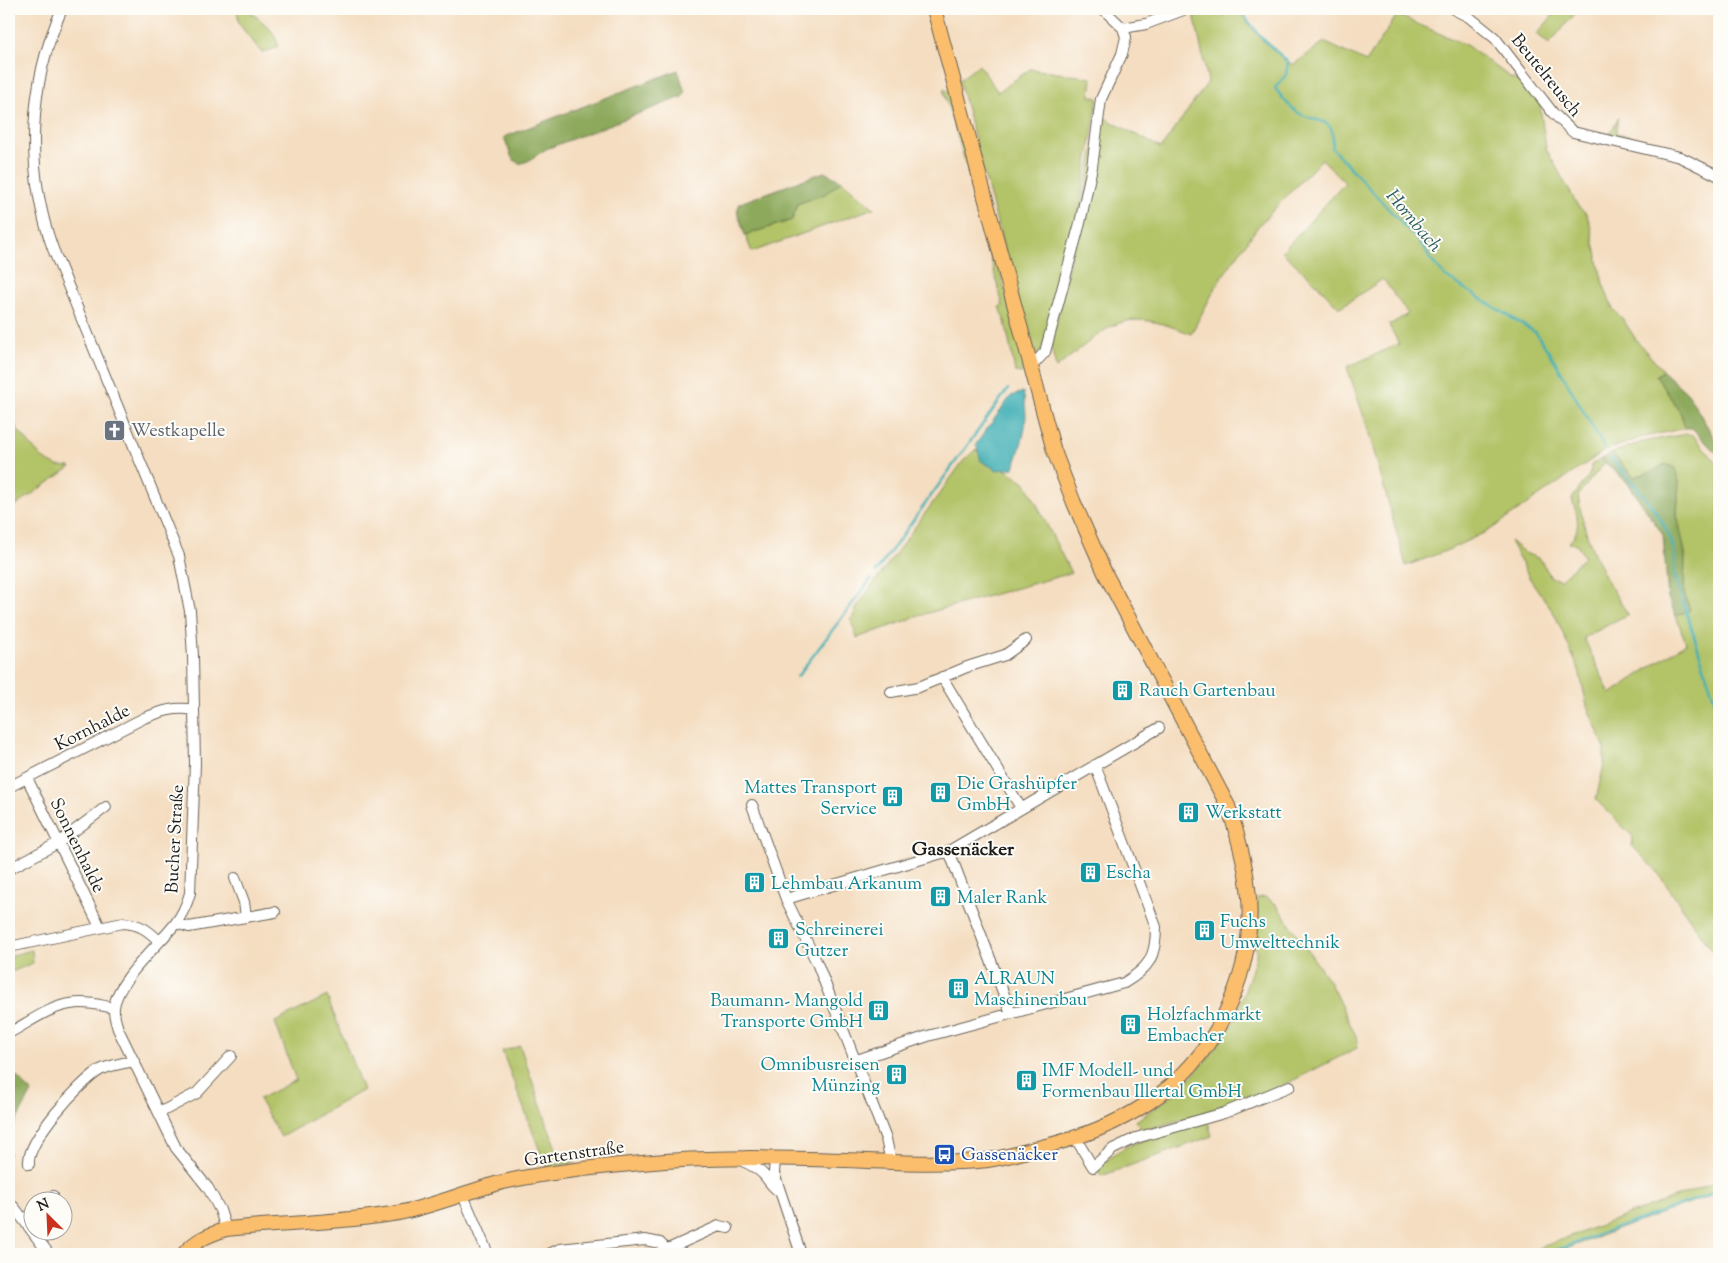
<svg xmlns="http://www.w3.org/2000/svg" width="1728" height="1263" font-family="'Sorts Mill Goudy',serif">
<rect width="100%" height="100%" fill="#fdfcf7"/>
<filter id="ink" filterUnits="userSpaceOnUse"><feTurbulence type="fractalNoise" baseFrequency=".02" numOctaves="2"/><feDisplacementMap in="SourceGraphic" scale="10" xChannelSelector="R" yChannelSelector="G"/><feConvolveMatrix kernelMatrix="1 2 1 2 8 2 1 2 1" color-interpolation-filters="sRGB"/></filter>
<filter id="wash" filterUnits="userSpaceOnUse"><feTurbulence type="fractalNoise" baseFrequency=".0096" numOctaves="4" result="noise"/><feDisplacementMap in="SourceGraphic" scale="20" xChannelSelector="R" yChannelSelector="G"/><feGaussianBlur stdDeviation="1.12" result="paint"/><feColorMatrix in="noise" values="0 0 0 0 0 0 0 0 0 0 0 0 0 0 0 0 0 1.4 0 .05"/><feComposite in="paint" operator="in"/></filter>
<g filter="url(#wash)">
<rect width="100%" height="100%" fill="#f4ddc0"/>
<!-- green -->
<path fill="#b2c367" stroke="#677042" d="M246,9c12,9 29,20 32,36l-2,3 -14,5 -23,-29 -2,-14z
M1193,9l46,1 23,30 31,25 31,-23 42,20 31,-47 69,30 45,33 17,6 12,21 6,44 33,59 7,5 4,11 13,60 10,25 9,9 15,23 26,30 -7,4 25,39 4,14 -45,10 -36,13 -114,79 -42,20 -42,16 -40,-143 -19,-56 52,-23 -10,-19 19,-11 -25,-35 -44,29 -25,-27 -32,-29 63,-69 -23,-24 -63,66 -40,56 -28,53c-73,-30 -80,-8 -135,34l-5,-21 50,-231 60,32 47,-66z
M1558,9h21l-30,35 -12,-10z
M979,65l19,27 32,-23 62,9 -2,18 8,2 -19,113 -37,139 -6,5 -4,-2 -73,-273z
M943,89l9,3 72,269 -2,12 -7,-1 -1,-6 -9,-45 -6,-14 4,-1 -33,-128z
M1618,118l-2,15c36,9 70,19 103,34v5l-60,-25 -51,-10z
M842,181l32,27 -122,44 -7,-17 47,-15 5,-16 28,-10z
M13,396l2,2 -3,18 5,13 25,29 15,8 14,1 -62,43v-112z
M1687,434l6,1 23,27 3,1v498l-63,-91 -24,-24 1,-9 -37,-37 8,-36v-18l-17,-40 -8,-36 -24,-55 -25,-36 -20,-38 15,12 15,6 11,18 9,3 24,-23 -7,-13 -9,-1c14,-12 10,-28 4,-43 4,-11 21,-23 19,-35l10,-6 4,3 -27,33c7,48 24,80 50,119l-44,24 26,56 76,-51 -10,-27 14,-6 -6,-17 1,-40 -8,-38 2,-34 -14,-17 -13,8 -19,5 -21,-24 30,-11z
M976,450l50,33 45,90 -143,40 -71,25 -6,-17 7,-16 106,-145z
M1265,897l11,7 53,77 29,59 -1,8 -75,38 -84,29 -56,16 -6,-10 40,-28 34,-37 25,-36 21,-63 1,-59z
M32,950l1,13 -24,10v-17z
M327,996l36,94 -82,47 -22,-38 37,-19 -21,-58z
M520,1046l36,103 20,14 -30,4 -44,-116z
M1208,1122l4,14 -111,40 -3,-5c15,-30 80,-40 110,-49z
M1719,1181v11l-167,62h-29z"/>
<!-- forest -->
<path fill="#8da95c" stroke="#54623c" d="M678,70l7,22 -3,5 -136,52 -18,12 -9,3 -7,-6 -8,-21z
M824,172l18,9 -17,13 -28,10 -5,16 -47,15 -8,-24 3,-8z
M1663,371l25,23 31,52v10l-27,-28h-7l-4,-14 -25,-39z
M1612,453l22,24 18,-5 13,-8 10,4 4,13 -2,34 8,38 -1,40 6,17 -14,6 -8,-18 -5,-63 -36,-53 -26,-23z
M9,1069l23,23 -23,42v22z"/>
<!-- water -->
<path fill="#3caeb4" stroke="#2c6568" d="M1023,392c7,32 0,45 -9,76l-17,2 -16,-9 -5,-17 35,-48z"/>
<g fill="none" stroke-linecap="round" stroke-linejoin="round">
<!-- stream -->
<path stroke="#3caeb4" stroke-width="2.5" d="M1238,9l25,30 25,23 -2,13 -11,13c6,8 13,18 22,24 19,13 40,1 35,36l92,99 6,12 16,18 90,56 20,30 49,86
M1611,458c23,27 54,56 63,92 1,7 0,15 0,23l45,141
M876,572l132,-183
M797,677l74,-98
M1546,1254l173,-63"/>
</g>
</g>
<g filter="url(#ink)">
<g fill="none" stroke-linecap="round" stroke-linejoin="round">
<defs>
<path id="minor" d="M62,9c-34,76 -37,162 -9,240l126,307 11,55 3,45 2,107 -5,130c-3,11 -8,22 -15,31 -17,22 -57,55 -61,83 -1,7 2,15 4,22l58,119 32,40 12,22 6,19
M1453,9l16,8 26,21 58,75 20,19 107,25 39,19
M1123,28l23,-4 40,-15
M1030,368l15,-16 35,-129 12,-56 9,-68 21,-45 4,-17 -3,-9 -20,-19
M942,677l79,131
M891,692l28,-5 48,-20 38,-12 21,-15
M27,778l73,149
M9,787l135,-69c16,-6 31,-12 49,-8
M752,805l34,94 31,64 69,176 5,23
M949,851l62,162
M9,869l49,-26 48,-36
M235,878l9,24 2,15
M786,899l163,-48 210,-123
M176,923l13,4 86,-15
M9,947l114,-24c17,1 25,7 36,18
M9,1033c19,-10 40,-26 61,-29 15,-3 30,1 44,4
M854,1061l74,-25 196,-53c25,-15 32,-26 32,-56l-61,-162
M159,1113l38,-20 34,-37
M1076,1139l17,28 20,-18 23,-11 88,-25 66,-27
M775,1158l-1,15 27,81
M740,1160c10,4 18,8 25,16 5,7 7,11 15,16
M29,1164c-3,-23 51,-82 71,-94 11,-5 22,-7 34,-9
M462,1193l26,61
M48,1200l5,-4
M14,1207l35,47
M25,1219l7,-6
M668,1249l51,-23 9,2
M549,1254l11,-5 85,-9 15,3 11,11"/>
<path id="major" d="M184,1254c11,-14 25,-19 42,-25 57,-6 116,-6 172,-16 36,-7 70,-22 105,-31 45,-10 93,-15 139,-19 68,-7 137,-5 205,-3 47,2 94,5 141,0 17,-2 34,-8 50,-12 80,-19 148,-55 186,-132 37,-75 30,-134 4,-210l-123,-233 -31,-70 -20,-52 -120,-442"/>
</defs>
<!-- minor casing -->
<use href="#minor" stroke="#686055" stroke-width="12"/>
<!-- major casing -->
<use href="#major" stroke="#686055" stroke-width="16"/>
<!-- minor -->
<use href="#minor" stroke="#fff" stroke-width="10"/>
<!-- major -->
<use href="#major" stroke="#fabe6d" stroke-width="14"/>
</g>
</g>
<!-- icons -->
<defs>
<symbol id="church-square" viewBox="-11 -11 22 22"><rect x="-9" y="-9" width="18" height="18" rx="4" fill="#6b7280" stroke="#fdfcf7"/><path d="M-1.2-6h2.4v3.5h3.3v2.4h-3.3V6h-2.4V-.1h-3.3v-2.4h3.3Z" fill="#fff"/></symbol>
<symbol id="building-square" viewBox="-11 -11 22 22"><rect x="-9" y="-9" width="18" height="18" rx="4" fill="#0f9aa8" stroke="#fdfcf7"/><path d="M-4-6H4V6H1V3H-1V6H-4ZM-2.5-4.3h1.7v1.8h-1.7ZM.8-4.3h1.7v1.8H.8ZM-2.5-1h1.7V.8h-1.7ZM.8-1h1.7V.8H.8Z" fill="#fff"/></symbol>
<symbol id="bus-square" viewBox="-11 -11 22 22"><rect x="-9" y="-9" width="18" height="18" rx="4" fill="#1a4fb4" stroke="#fdfcf7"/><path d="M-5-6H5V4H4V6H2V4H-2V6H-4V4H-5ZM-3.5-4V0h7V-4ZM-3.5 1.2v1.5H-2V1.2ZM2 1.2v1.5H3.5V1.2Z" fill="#fff"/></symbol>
</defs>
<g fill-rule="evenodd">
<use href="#church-square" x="102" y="418" width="25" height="25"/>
<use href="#building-square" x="1110" y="678" width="25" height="25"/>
<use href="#building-square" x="928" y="780" width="25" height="25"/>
<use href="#building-square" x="880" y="784" width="25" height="25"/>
<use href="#building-square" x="1176" y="800" width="25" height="25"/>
<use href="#building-square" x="1078" y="860" width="25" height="25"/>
<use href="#building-square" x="742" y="870" width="25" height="25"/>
<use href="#building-square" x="928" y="884" width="25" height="25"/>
<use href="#building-square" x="1192" y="918" width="25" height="25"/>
<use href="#building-square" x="766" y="926" width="25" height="25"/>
<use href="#building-square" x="946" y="976" width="25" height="25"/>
<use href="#building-square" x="866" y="998" width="25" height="25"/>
<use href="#building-square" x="1118" y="1012" width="25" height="25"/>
<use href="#building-square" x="884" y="1062" width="25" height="25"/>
<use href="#building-square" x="1014" y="1068" width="25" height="25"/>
<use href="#bus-square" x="932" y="1142" width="25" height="25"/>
</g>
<g text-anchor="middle" stroke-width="4" stroke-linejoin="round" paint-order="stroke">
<!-- street labels -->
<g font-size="18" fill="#1c1c1c" stroke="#fdfcf7">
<text transform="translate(1547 75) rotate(51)" y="6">Beutelreusch</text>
<text transform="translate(92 727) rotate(-27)" y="6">Kornhalde</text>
<text transform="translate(174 839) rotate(-87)" y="6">Bucher Straße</text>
<text transform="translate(78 845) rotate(64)" y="6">Sonnenhalde</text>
<text transform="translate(574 1153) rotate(-8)" y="6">Gartenstraße</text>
</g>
<!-- worship labels -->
<g font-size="18" fill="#5b616d" stroke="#fdfcf7" text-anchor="start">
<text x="131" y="436">Westkapelle</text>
</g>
<!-- culture labels -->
<g font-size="18" fill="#0d838f" stroke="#fdfcf7" text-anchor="start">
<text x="1139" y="696">Rauch Gartenbau</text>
<text x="957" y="789">Die Grashüpfer<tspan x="957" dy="21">GmbH</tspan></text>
<text x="877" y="793" text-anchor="end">Mattes Transport<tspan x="877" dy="21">Service</tspan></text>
<text x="1205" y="818">Werkstatt</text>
<text x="1106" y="878">Escha</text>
<text x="771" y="889">Lehmbau Arkanum</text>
<text x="957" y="903">Maler Rank</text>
<text x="1220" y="927">Fuchs<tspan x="1220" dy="21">Umwelttechnik</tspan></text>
<text x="795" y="935">Schreinerei<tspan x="795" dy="21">Gutzer</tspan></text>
<text x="974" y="984">ALRAUN<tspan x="974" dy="21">Maschinenbau</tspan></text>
<text x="863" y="1006" text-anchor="end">Baumann- Mangold<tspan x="863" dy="21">Transporte GmbH</tspan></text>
<text x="1147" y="1020">Holzfachmarkt<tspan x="1147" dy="21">Embacher</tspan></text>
<text x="880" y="1070" text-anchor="end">Omnibusreisen<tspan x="880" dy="21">Münzing</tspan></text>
<text x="1042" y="1076">IMF Modell- und<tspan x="1042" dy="21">Formenbau Illertal GmbH</tspan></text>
</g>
<!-- transit labels -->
<g font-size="18" fill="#164399" stroke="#fdfcf7" text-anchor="start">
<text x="961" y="1160">Gassenäcker</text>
</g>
<!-- water labels -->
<g font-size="19" font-style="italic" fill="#2a5e60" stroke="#fdfcf7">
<text transform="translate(1415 220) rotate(50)" y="7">Hornbach</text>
</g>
<!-- neighbourhood labels -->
<g font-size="19" font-weight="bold" fill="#1c1c1c" stroke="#fdfcf7">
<text x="963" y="855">Gassenäcker</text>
</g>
</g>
<!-- margin -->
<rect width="1728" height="1263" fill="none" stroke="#fdfcf7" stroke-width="30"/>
<!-- north arrow -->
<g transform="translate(48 1216) rotate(336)"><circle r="24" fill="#fdfcf7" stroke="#a3a29f"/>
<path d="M0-4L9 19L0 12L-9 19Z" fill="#c8321e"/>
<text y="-8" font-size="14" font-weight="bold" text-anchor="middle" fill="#1c1c1c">N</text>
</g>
</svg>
